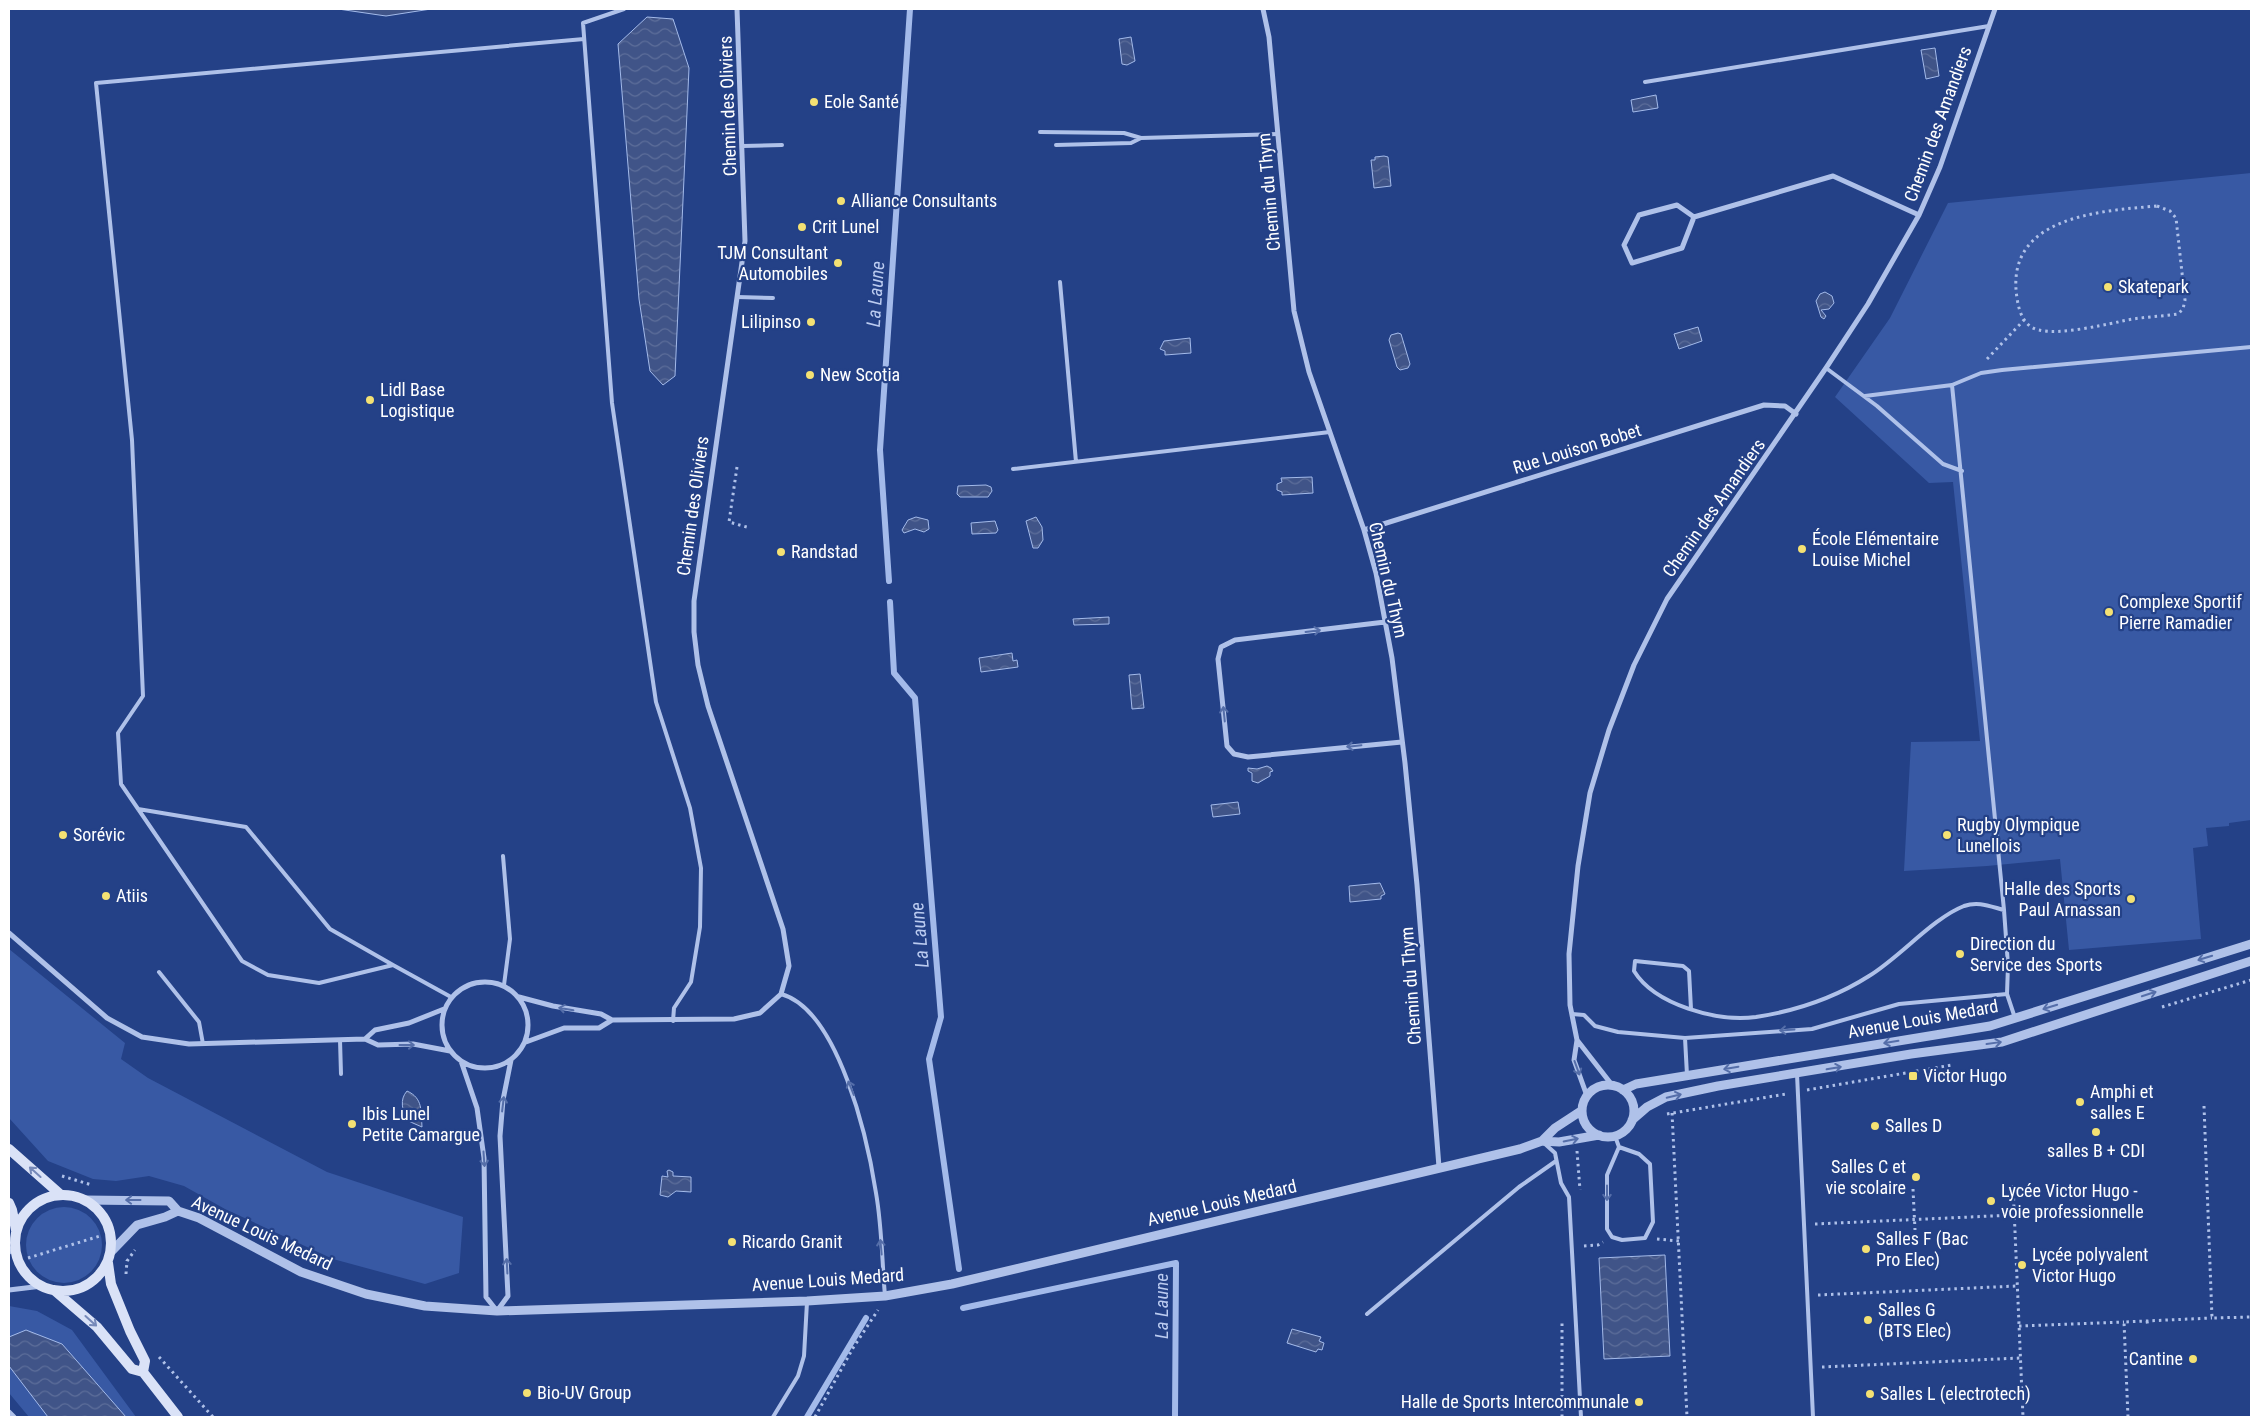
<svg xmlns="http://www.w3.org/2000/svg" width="2260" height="1426" font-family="'Roboto Condensed',sans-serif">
<defs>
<pattern id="water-waves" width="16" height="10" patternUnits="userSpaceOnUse" patternTransform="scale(1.25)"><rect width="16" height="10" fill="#405488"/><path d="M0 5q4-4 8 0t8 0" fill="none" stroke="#5d6e9a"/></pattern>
</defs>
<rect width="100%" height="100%" fill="#244187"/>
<!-- green -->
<path fill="#3859a4" d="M2251,173v647l-22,3v3l-23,2 2,18 -15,2 8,91 -132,11 -9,-91 -73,7 -83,5 7,-129 69,-1 -27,-259 -24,1 -94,-86 55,-79 58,-115z
M9,949l116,94 -4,16 27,19 179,94 136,45 -4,56 -34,11 -92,-25 -108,-50 -41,-23 -35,-10 -33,5 -23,-2 -45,-18 -39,-43z
M26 1245a38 38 0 1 1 76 0a38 38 0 1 1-76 0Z
M9,1306l28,5 35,19 64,87h-107l-20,-24z"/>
<!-- water -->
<path fill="url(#water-waves)" stroke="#a3baea" d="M338,9h93l-45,7z
M647,17l26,2 16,49 -14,308 -12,9 -13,-14 -11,-72 -21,-255z
M1131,37l4,24 -8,4 -5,-1 -3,-25z
M1935,48l4,28 -13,3 -5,-29z
M1656,95l2,13 -25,4 -2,-12z
M1384,156l4,1 3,29 -17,2 -3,-28h4v-3z
M1825,292l7,4 2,7 -5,6 -8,1 5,6 -2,3 -3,-2 -5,-16 4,-7z
M1698,327l4,14 -23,8 -5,-15z
M1398,333l3,1 9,30 -2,4 -8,2 -3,-3 -8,-27 2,-5z
M1190,338l1,15 -26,2v-4l-5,-2 4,-8z
M1312,477l1,16 -31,2v-3l-5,-2v-6l5,-2 -1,-4z
M986,485l5,2 1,4 -4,6h-28l-3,-3 1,-8z
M916,517l12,3 1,9 -5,3 -9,-3 -11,4 -2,-3 6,-10z
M1036,517l6,10 1,13 -5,8h-5l-7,-27z
M995,521l3,9 -2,3 -24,1 -1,-11z
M1109,617v7l-35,1 -1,-6z
M1012,653l1,8 4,-1 1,7 -37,5 -2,-14z
M1140,674l4,34 -12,1 -3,-34z
M1267,766l4,2 2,3 -3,1v4l-12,7 -6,-2v-8l-4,-2v-3l9,1z
M1238,802l2,12 -27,3 -2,-12z
M1380,883l5,11 -4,2v3l-31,3 -1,-16z
M407,1091c16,7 14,20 15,36l-16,-7c-3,-10 -7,-20 1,-29z
M669,1170l4,2v4l18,1v15l-15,-1 -8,6 -8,-2 2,-19 6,1 -1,-6z
M1665,1255l5,101 -66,3 -5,-101z
M1292,1329l29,8 -2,4 5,2 -2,7 -4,-1 -2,3 -29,-9z
M26,1330l36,14 64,73h-78l-39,-51v-29z"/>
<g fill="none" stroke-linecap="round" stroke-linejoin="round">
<!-- stream -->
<path stroke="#a3baea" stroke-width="6" d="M889,581l-9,-131 30,-441
M890,602l4,71 21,25 26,319 -12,42 30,210
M963,1308l213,-45 -1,154
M807,1417l59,-99"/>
<!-- path -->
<path stroke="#afc1e9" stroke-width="3" stroke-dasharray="2.5 4" stroke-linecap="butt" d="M2157,206l13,5 6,7 9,82 -2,9 -5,5c-20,3 -41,3 -60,8 -20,4 -59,13 -79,8 -15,-3 -20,-18 -22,-32 -13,-82 83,-87 140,-92z
M1987,359l37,-39
M737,467l-8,55 21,6
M2162,1007l89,-27
M1964,1014l19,-4
M1807,1090l145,-25
M2204,1106l8,212 39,-1
M1672,1113l15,304
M1667,1114l119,-20
M1577,1151l3,39
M62,1176l30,9
M2013,1185l10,232
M1913,1189l2,41
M1815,1224l199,-9
M1657,1239l22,2
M1584,1246l14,-1 5,-3
M28,1258l72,-22
M126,1274l1,-13 8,-11
M1818,1295l199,-9
M2147,1321l1,6
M2019,1326l105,-4
M159,1357l54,60
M1822,1367l198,-9
M815,1417l38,-69 25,-38
M1562,1417v-94
M2128,1417l-4,-95 88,-4"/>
<!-- service -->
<path stroke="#afc1e9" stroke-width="4" d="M624,9l-41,14 29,380 44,299 34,106 11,60 -1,59 -9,55 -17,26 -1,13
M1645,82l344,-56
M1040,132l84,1 17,5 137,-4
M1056,145l75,-2 10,-5
M743,146l39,-1
M1060,282l16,180
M737,297l36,1
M1826,368l51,38 66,58 19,7
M1952,385l52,525
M1865,396l87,-11 29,-12 21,-3 249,-23
M1013,469l317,-37
M138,809l108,18 84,102 63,36
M503,856l7,83 -6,46
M159,972l40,50 4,22
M781,994c58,16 87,147 95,199 6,34 6,69 9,103
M451,997l-58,-32 -74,18 -51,-8 -26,-14 -121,-177 -3,-51 25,-37 -11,-256 -36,-357 488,-44
M1691,1009l-2,-38 -6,-5 -48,-5 -1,10c21,34 83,51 122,46 39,-6 80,-20 113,-41 30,-18 64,-58 95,-70 14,-5 25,0 40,4l4,55 -1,29 8,24
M1572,1014l12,1 11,11 23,6 67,6 127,-9 87,-25 108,-10
M1685,1038l2,37
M340,1040l1,34
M1797,1074l16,343
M1615,1136l4,11 -12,28v54l5,8 10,3 23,-2 8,-16 -3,-58 -11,-10 -20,-7
M1544,1143l11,10 6,30 8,14 12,220
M1367,1314l152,-127 37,-26
M773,1417l25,-41 6,-20 3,-54"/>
<!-- minor -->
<path stroke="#afc1e9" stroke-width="5" d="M1263,9l6,28 25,274 15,61 55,158 12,43 16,85 13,105 12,122 22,282
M1694,217l-17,-12 -38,10 -15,30 8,18 50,-15 12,-31 139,-41 86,39
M1364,530l400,-125 21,1 11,8
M1385,622l-150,18 -14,7 -3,12 9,87 7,8 14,3 154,-15
M9,933l98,85 35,19 47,7 176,-5 13,6 35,-1 37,7
M442 1025a43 43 0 1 1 86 0a43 43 0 1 1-86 0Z
M519,997l34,9 48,8 11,6 122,-1 26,-6 21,-19 8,-28 -6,-37 -75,-223 -10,-41 -4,-33v-31l51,-360 -8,-232
M365,1039l10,-9 34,-7 35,-14
M1577,1040l35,45
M526,1042l38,-14h35l13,-8
M461,1061l16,47 7,50 2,139 11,14 11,-15 -8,-160 3,-36 8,-40
M1587,1096l-13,-36 3,-20 -7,-35 -1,-51 9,-88 12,-73 19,-63 25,-65 33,-66 159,-231 42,-64 51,-89 21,-48 55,-158
M9,1252l6,-7
M9,1290l33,-4
M9,1412l5,5"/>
<!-- tertiary -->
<path stroke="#afc1e9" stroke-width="9" d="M1582 1111a26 26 0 1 1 52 0a26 26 0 1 1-52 0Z
M1623,1090l13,-6 354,-58 261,-82
M1632,1120l15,-13 19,-10 52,-11 193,-32 91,-12 249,-81
M1542,1141l13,-13 26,-17
M85,1200l84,1 9,10 21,7 102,54 65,22 59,12 72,5 310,-10 78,-5 67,-12 568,-135 22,-8 17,1 40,-7
M110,1253l27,-28 28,-8 13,-6"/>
<!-- secondary -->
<path stroke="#dae2f7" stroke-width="10" d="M9,1149l52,46
M15 1243a48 48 0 1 1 96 0a48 48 0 1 1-96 0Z
M9,1203l3,7 4,20
M108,1263l3,21 19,47 15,30 -2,11
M54,1290l43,37 35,42 11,3 35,45"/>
</g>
<!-- one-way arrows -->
<defs><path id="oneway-shaft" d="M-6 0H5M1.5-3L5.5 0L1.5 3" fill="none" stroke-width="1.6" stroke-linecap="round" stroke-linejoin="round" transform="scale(1.25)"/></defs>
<g stroke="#556ea9">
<use href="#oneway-shaft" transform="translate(1313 631) rotate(-7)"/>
<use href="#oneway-shaft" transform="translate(1224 714) rotate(-96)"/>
<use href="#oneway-shaft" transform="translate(1354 746) rotate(174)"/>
<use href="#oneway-shaft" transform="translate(2205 958) rotate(163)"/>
<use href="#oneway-shaft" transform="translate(2149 994) rotate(-18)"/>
<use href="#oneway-shaft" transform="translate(2050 1007) rotate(163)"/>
<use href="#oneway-shaft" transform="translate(566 1009) rotate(-170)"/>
<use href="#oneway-shaft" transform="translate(1787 1030) rotate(176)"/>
<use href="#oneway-shaft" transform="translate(1891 1042) rotate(171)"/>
<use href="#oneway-shaft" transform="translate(1994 1043) rotate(-8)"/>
<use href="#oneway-shaft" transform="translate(407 1045)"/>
<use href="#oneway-shaft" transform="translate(1577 1068) rotate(70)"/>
<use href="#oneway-shaft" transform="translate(1731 1068) rotate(170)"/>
<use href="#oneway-shaft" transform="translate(1834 1068) rotate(-10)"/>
<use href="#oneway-shaft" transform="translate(851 1088) rotate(-112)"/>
<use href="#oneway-shaft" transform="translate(1674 1096) rotate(-13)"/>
<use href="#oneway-shaft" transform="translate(503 1104) rotate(-83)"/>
<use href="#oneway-shaft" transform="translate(1571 1140) rotate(-11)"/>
<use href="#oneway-shaft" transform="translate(484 1159) rotate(86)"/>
<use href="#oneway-shaft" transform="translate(1607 1193) rotate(90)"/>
<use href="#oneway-shaft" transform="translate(133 1200) rotate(180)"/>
<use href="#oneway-shaft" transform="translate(881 1247) rotate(-95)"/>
<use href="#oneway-shaft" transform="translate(507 1266) rotate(-93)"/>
</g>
<g stroke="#7689b9">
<use href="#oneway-shaft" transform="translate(35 1172) rotate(-138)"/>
<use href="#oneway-shaft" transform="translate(91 1321) rotate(42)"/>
</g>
<!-- markers -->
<g fill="#f4e173" stroke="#244187" stroke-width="2">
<circle cx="814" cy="102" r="5"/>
<circle cx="841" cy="201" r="5"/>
<circle cx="802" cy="227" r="5"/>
<circle cx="838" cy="263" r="5"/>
<circle cx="2108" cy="287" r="5"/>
<circle cx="811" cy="322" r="5"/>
<circle cx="810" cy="375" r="5"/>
<circle cx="370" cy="400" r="5"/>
<circle cx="1802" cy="549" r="5"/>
<circle cx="781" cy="552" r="5"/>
<circle cx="2109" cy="612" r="5"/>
<circle cx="63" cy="835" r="5"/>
<circle cx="1947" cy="835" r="5"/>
<circle cx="106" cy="896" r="5"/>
<circle cx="2131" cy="899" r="5"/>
<circle cx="1960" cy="954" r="5"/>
<rect x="1908" y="1071" width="10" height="10" rx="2.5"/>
<circle cx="2080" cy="1102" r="5"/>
<circle cx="352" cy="1124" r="5"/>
<circle cx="1875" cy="1126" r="5"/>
<circle cx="2096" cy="1132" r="5"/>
<circle cx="1916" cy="1177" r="5"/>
<circle cx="1991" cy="1201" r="5"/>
<circle cx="732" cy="1242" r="5"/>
<circle cx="1866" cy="1249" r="5"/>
<circle cx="2022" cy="1265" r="5"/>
<circle cx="1868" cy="1320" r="5"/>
<circle cx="2193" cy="1359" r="5"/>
<circle cx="527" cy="1393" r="5"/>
<circle cx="1870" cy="1394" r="5"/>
<circle cx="1639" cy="1402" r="5"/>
</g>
<g text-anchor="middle" stroke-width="4.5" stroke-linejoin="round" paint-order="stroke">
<!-- poi labels -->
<g font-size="18" fill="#fff" stroke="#244187" text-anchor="start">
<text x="824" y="108">Eole Santé</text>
<text x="851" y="207">Alliance Consultants</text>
<text x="812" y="233">Crit Lunel</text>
<text x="828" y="259" text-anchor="end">TJM Consultant<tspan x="828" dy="21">Automobiles</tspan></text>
<text x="2118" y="293">Skatepark</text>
<text x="801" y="328" text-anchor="end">Lilipinso</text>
<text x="820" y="381">New Scotia</text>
<text x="380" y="396">Lidl Base<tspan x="380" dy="21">Logistique</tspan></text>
<text x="1812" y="545">École Elémentaire<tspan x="1812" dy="21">Louise Michel</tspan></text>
<text x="791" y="558">Randstad</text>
<text x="2119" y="608">Complexe Sportif<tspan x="2119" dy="21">Pierre Ramadier</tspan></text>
<text x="1957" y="831">Rugby Olympique<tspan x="1957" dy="21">Lunellois</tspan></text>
<text x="73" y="841">Sorévic</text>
<text x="2121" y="895" text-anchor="end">Halle des Sports<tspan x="2121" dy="21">Paul Arnassan</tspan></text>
<text x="116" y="902">Atiis</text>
<text x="1970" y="950">Direction du<tspan x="1970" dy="21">Service des Sports</tspan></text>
<text x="1923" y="1082">Victor Hugo</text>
<text x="2090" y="1098">Amphi et<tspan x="2090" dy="21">salles E</tspan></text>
<text x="362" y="1120">Ibis Lunel<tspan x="362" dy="21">Petite Camargue</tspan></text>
<text x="1885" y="1132">Salles D</text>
<text x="2096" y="1157" text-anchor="middle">salles B + CDI</text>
<text x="1906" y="1173" text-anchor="end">Salles C et<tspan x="1906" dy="21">vie scolaire</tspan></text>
<text x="2001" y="1197">Lycée Victor Hugo -<tspan x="2001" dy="21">voie professionnelle</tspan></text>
<text x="1876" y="1245">Salles F (Bac<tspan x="1876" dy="21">Pro Elec)</tspan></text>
<text x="742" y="1248">Ricardo Granit</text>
<text x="2032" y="1261">Lycée polyvalent<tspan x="2032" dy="21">Victor Hugo</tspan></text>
<text x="1878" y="1316">Salles G<tspan x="1878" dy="21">(BTS Elec)</tspan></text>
<text x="2183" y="1365" text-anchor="end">Cantine</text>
<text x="537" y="1399">Bio-UV Group</text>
<text x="1880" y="1400">Salles L (electrotech)</text>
<text x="1629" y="1408" text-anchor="end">Halle de Sports Intercommunale</text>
</g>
<!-- street labels -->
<g font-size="18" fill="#fff" stroke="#244187">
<text transform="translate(728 106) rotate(-92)" y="6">Chemin des Oliviers</text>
<text transform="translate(1938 124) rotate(-70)" y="6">Chemin des Amandiers</text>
<text transform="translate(1269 192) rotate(-95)" y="6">Chemin du Thym</text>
<text transform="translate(1577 449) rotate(-17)" y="6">Rue Louison Bobet</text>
<text transform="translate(693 506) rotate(-82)" y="6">Chemin des Oliviers</text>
<text transform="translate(1714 508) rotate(-55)" y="6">Chemin des Amandiers</text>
<text transform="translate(1388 580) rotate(77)" y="6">Chemin du Thym</text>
<text transform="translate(1411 986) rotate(-94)" y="6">Chemin du Thym</text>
<text transform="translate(1923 1019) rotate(-10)" y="6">Avenue Louis Medard</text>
<text transform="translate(1222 1203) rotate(-13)" y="6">Avenue Louis Medard</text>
<text transform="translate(262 1233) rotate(25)" y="6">Avenue Louis Medard</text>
<text transform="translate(828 1280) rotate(-4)" y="6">Avenue Louis Medard</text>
</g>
<!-- water labels -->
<g font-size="19" font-style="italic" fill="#bbcbf0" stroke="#244187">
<text transform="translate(875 294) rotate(-86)" y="7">La Laune</text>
<text transform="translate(919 935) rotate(-95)" y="7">La Laune</text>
<text transform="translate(1161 1306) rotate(-90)" y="7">La Laune</text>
</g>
</g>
<!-- border -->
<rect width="2260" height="1426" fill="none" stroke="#ffffff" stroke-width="20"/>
</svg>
